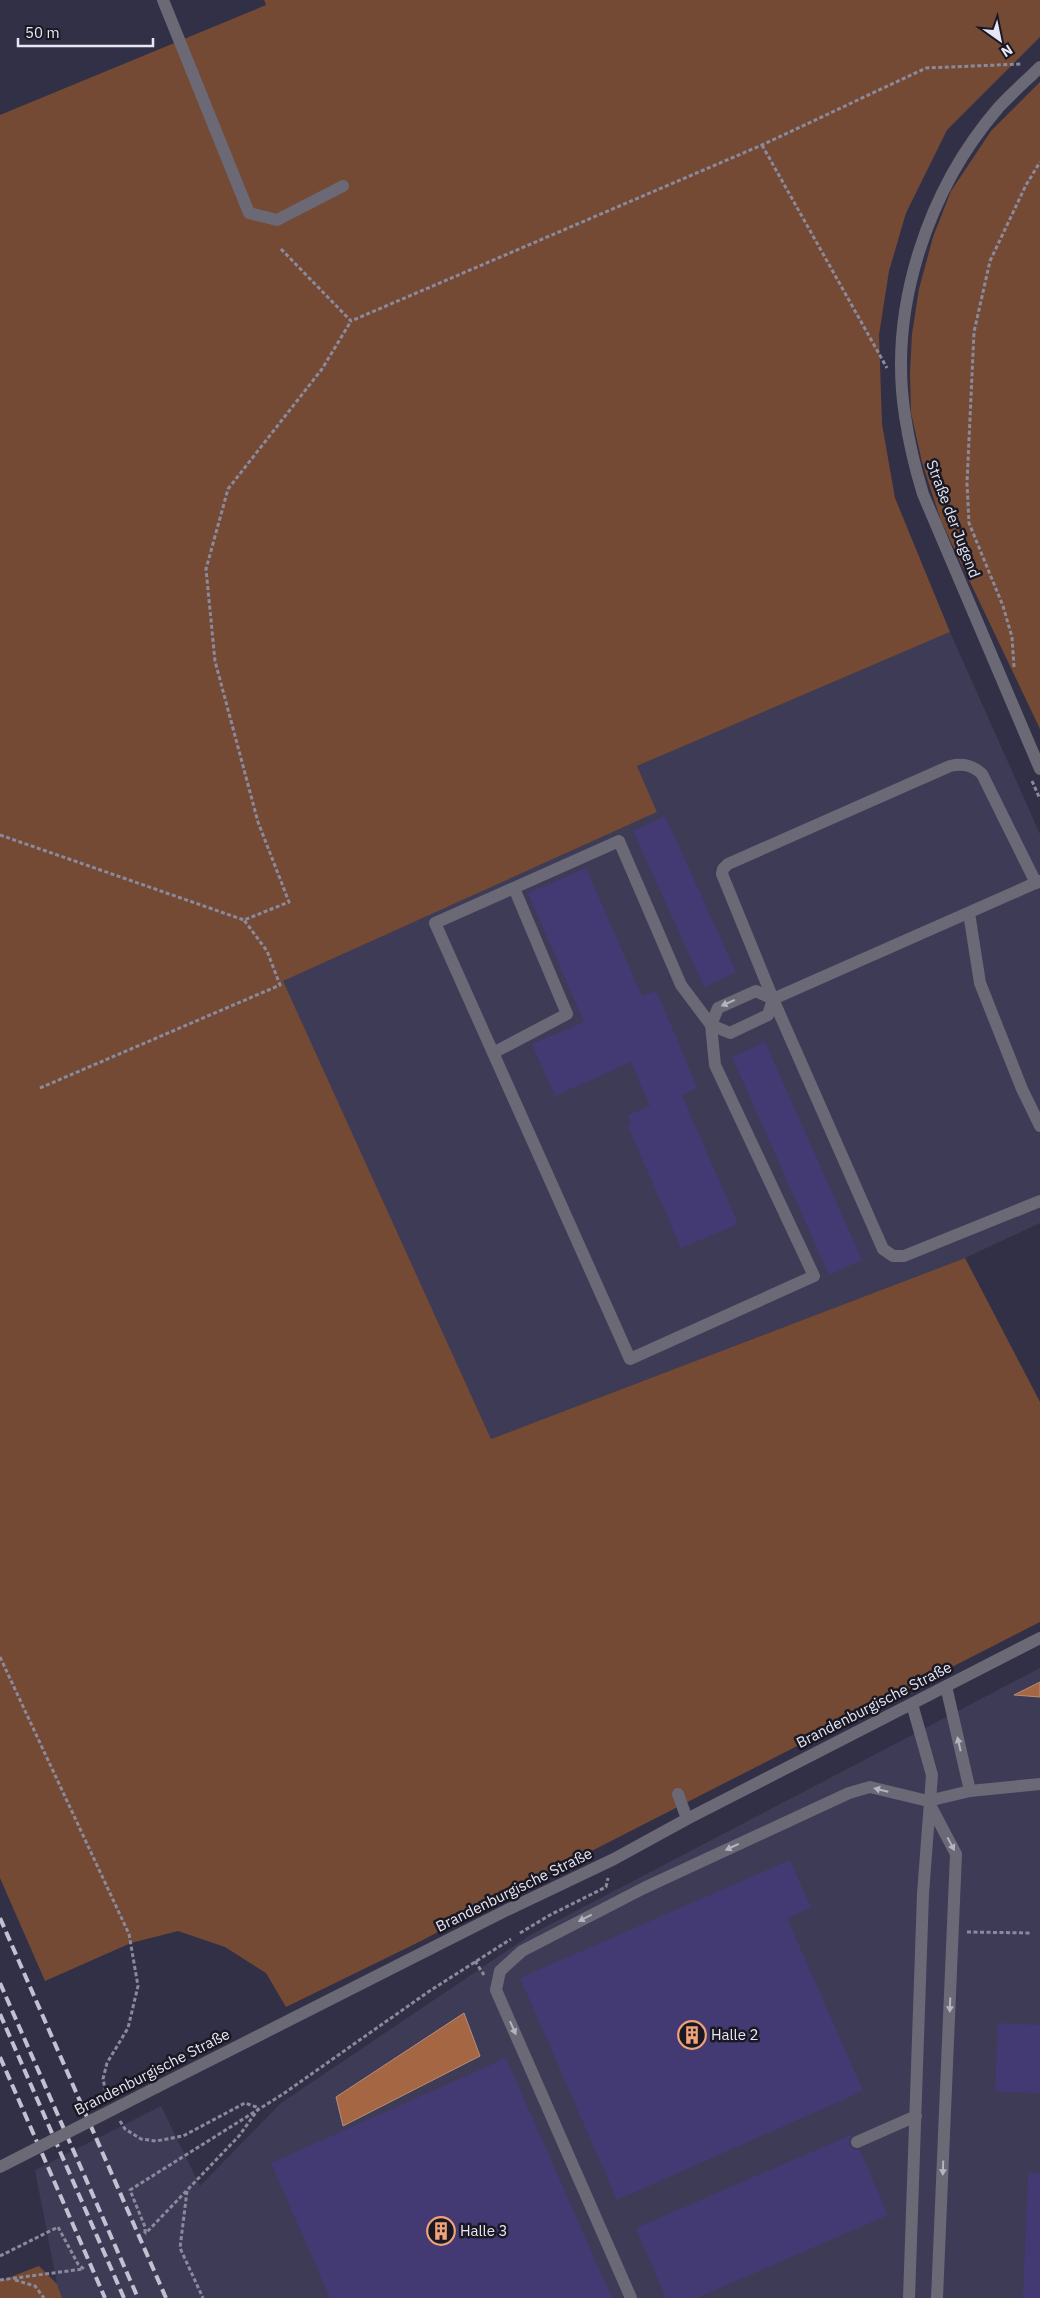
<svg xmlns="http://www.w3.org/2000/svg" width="1040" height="2298" font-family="'IBM Plex Sans',sans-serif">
<rect width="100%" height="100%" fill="#323046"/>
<!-- built -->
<path fill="#3e3b57" d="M950,632l90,202v389l-75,35 -474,181 -209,-459 375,-168 -20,-46z
M1040,1668v630h-978l-5,-14 -22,-114 126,-64 39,80 81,-83 251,-169z"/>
<!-- green -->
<path fill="#744a34" d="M264,0h776v37l-93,93 -41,83 -17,58 -10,64 3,89 13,74 55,134 -313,134 20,46 -374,169 208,458 474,-181 75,144v220l-472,241 -147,78 -135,66 -20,-34 -41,-26 -47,-16 -47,12 -86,38 -45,-103v-1763l266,-110z
M1040,82v647l-99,-208 -19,-59 -11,-49 -1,-41 2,-38 7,-45 14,-52 18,-46 40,-60z
M39,2266l18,18 5,14h-62v-17z"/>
<!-- water -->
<path fill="#a56644" stroke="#b88c79" d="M1040,1682v15l-26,-2z
M464,2013l16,43 -137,70 -7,-29z"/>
<!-- building -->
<path fill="#433a73" d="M665,816l71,156 -32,15 -71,-156z
M586,868l56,128 14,-5 18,41 23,56 -15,7 56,129 -57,24 -54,-124 4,-2 -3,-7 22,-9 -19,-44 -76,34 -23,-52 52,-22 -56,-129z
M765,1042l97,218 -33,15 -97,-218z
M790,1860l21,48 -24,10 76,173 -246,109 -97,-222z
M998,2023l42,2v68l-45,-1z
M506,2058l106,240h-282l-59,-135z
M853,2134l-4,7v4l4,4 7,1 28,65 -191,83h-31l-30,-70z
M1028,2173h12v125h-17z"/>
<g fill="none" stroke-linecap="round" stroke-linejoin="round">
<!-- path -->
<path stroke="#8b8a9d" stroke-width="3" stroke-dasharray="4 2.5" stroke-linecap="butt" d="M762,145l125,223
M281,249l70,72 411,-176 164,-77 95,-4
M1014,667l-2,-30 -9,-31 -34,-83 -2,-40 7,-151 16,-71 36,-76 14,-23
M1032,781l8,18
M0,835l244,85 45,-18 -31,-80 -43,-161 -9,-92 22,-80 94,-120 29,-48
M40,1088l240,-103 -13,-34 -23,-31
M0,1657l129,277 9,52 -10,42 -21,35 -4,16 4,19
M967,1932l64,1
M520,1933l30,-18 56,-28 2,-9
M475,1961l9,14
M120,2121l5,8 16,10 15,2 27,-5 62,-33 14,5 -20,28 -94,98
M187,2191l-7,57 23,50
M145,2233v-6l-15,-37 153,-96 145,-102 83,-53
M0,2256l58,-29 20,37 6,5
M0,2280l83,-11
M15,2280l20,6 9,12"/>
<!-- minor -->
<path stroke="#6a6975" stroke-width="12" d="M163,0l86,213 28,7 66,-34
M1040,67c-13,13 -28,26 -41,40 -71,82 -111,201 -94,309 4,27 10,52 18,78l117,275
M619,841l62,144 30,40 4,40 99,211 -184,83 -195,-436z
M1036,883l-54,-109c-10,-9 -19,-11 -32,-8l-222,98 -5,5 -1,5 51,125 110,250 10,7h11l136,-55
M969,913l11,70 42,106 18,37
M773,999l-5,16 -38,18 -19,-8 7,-17 38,-17 17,8 267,-118
M493,1053l74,-39 -53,-126
M946,1686l24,105
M678,1794l9,25
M928,1801l28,53 -19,444
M157,2087l350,-177 107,-51 73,-40 353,-181
M857,2142l59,-26
M631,2298l-135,-308 4,-19 22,-20 122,-63 205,-95 21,-6 58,14 42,-10 70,-7
M909,2298l14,-404 9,-119 -20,-71"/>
<!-- rail -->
<path stroke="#c2c1d2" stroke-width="4" stroke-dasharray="10 5" stroke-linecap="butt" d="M0,1918l166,380
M0,1983l138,315
M0,2014l124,284
M0,2057l105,241"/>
<!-- minor-bridge -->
<path stroke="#6a6975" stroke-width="12" d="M0,2167l157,-80"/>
</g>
<!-- one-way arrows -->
<defs><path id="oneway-solid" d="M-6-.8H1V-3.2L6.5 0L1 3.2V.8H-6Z" transform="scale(1.25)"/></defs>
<g fill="#b4b4c2">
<use href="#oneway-solid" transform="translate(728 1003) rotate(156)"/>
<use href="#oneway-solid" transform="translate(959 1744) rotate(-103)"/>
<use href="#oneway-solid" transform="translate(881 1790) rotate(-166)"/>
<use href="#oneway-solid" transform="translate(951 1844) rotate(62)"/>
<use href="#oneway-solid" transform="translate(732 1847) rotate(155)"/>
<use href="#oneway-solid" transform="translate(585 1918) rotate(153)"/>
<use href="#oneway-solid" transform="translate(950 2005) rotate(92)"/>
<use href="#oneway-solid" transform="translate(513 2028) rotate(66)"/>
<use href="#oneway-solid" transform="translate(943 2168) rotate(92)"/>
</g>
<!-- icons -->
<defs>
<symbol id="building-ring" viewBox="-11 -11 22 22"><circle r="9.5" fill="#1a1923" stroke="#f0a279" stroke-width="1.5"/><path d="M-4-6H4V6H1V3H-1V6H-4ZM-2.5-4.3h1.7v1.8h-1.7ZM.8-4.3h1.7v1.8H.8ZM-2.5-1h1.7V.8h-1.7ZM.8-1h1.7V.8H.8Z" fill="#f0a279"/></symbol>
</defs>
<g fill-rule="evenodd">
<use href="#building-ring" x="676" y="2019" width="32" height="32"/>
<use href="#building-ring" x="425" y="2215" width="32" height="32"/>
</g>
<g text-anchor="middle" stroke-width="5" stroke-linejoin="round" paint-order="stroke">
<!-- street labels -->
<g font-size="15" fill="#e6e6f5" stroke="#1a1923">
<text transform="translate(953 519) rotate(69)" y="5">Straße der Jugend</text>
<text transform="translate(874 1705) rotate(-27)" y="5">Brandenburgische Straße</text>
<text transform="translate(514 1890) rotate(-26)" y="5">Brandenburgische Straße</text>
<text transform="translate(152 2072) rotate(-27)" y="5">Brandenburgische Straße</text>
</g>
<!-- poi labels -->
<g font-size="15" fill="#e6e6f5" stroke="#1a1923" text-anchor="start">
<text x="711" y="2040">Halle 2</text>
<text x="460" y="2236">Halle 3</text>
</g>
</g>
<!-- north arrow -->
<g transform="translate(1000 40) rotate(147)" stroke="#1a1923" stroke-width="4" paint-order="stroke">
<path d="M0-4L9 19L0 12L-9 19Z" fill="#e6e6f5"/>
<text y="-8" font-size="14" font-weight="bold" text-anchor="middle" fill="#e6e6f5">N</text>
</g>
<!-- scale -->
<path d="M18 38v8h135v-8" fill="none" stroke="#e6e6f5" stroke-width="2.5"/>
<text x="25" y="38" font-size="15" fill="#e6e6f5" stroke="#1a1923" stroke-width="4" paint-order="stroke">50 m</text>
</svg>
